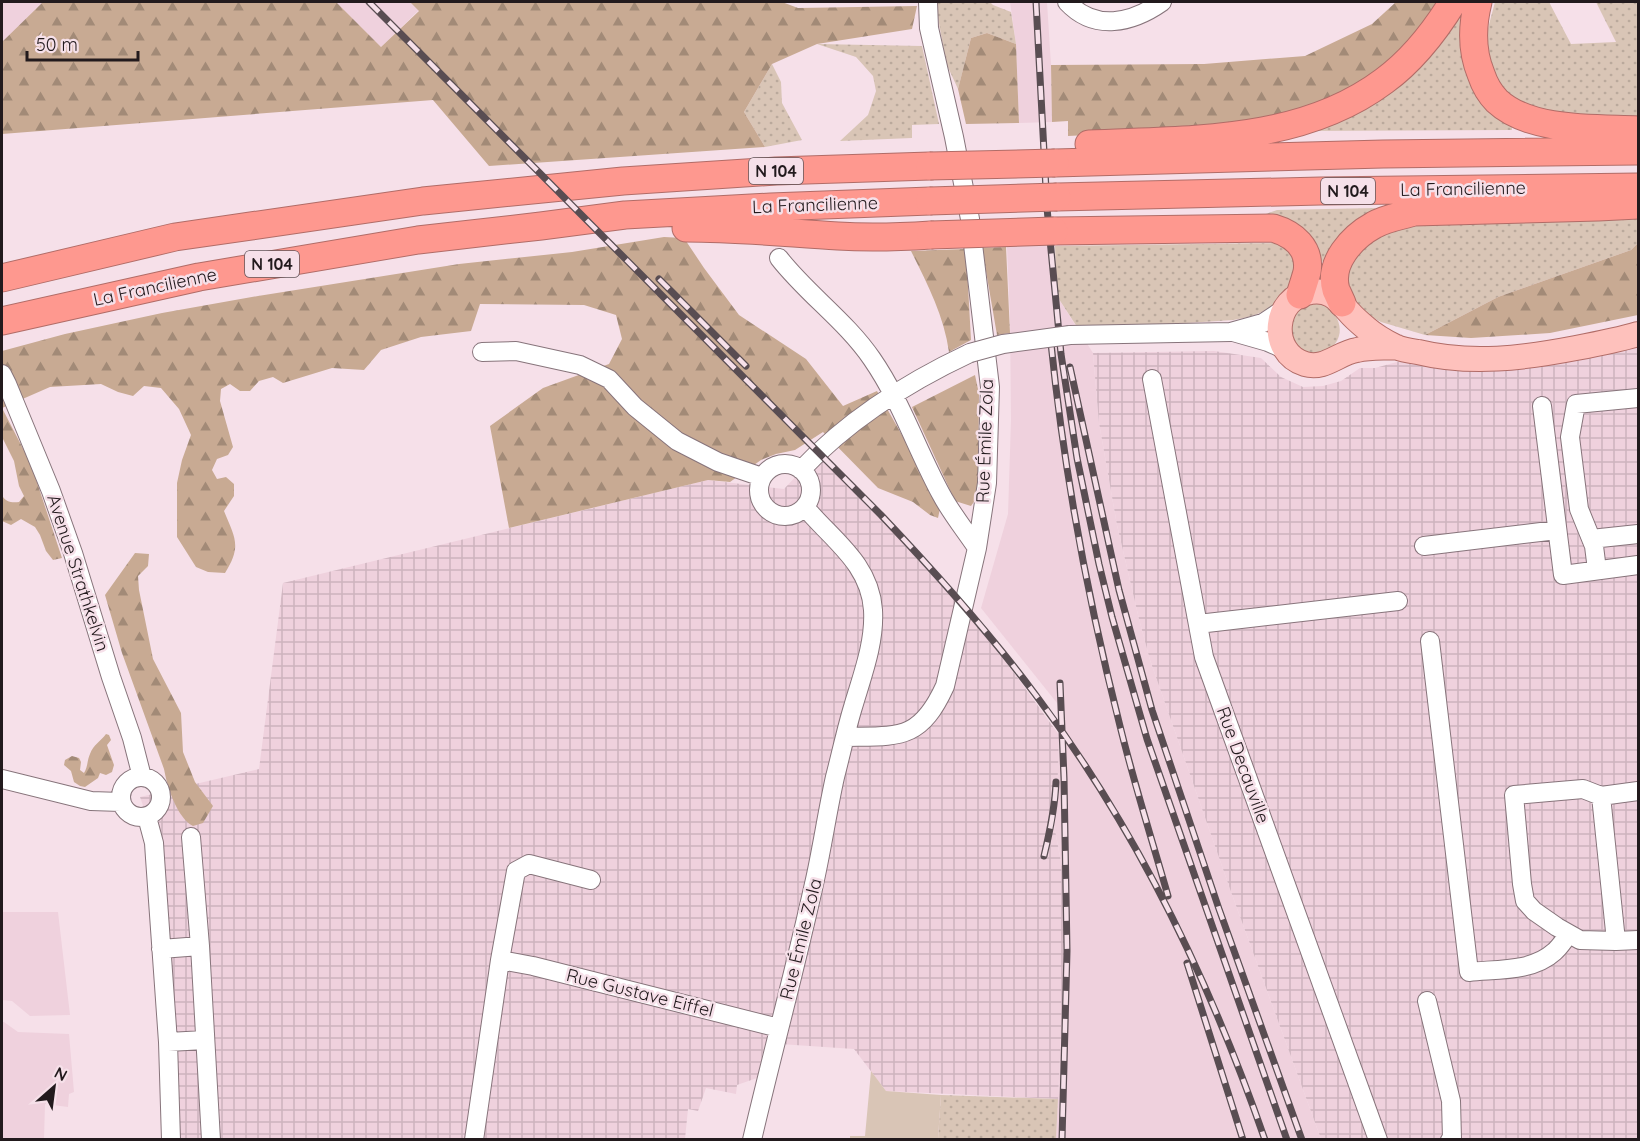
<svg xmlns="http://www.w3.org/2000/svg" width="1640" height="1141" font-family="Quicksand,sans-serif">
<defs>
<pattern id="industrial-grid" width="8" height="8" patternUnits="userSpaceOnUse" patternTransform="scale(1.5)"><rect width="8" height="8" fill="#efd1dd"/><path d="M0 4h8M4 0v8" fill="none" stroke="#cdb3bd"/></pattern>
<pattern id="grass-dots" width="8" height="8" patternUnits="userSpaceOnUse" patternTransform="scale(1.5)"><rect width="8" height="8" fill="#d9c5b6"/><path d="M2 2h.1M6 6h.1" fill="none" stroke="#baa99c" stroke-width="1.8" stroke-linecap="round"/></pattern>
<pattern id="forest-firs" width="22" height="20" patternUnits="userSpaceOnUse" patternTransform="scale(1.5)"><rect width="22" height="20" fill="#c8aa93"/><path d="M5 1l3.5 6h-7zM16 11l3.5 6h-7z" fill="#a28a77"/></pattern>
</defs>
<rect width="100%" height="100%" fill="#f6e0e9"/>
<!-- built -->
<path fill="#efd1dd" d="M2,2h41l-41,40z
M336,2h74l9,8 -38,37z
M1010,2h37l4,63 1,57 -33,1 -3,-79z
M1051,222l6,74 36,57 6,70 18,102 22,94 11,41 80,229 91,250h-265l9,-188 -2,-79 -9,-47 3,-21 2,-69 -2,-32 -76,-95 27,-94 3,-94 -1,-101 -4,-95z
M2,912h56l12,103 -40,1 -18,-15 -10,-1z
M2,1022h2l14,10 51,2 5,58 -5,2 -1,13 -23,-3 -1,35h-42z"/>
<!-- industrial -->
<path fill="url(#industrial-grid)" d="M1638,338v801h-317l-91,-250 -80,-229 -11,-41 -22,-94 -18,-102 -6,-70 121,-2 47,7 20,19 22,10 20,-1 18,-5 19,-13h15l51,-14z
M817,454l62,63 70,77 33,38 33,42 44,61 -2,69 -3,21 9,47 2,79 -7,148 -172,-8 -32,-42 -89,-6 -8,35 -20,7 -1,9 -30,-6 -8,23 -10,-2 -3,30h-514l-24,-322 -7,-20 119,-28 24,-186 425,-103 76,9z"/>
<!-- grass -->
<path fill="url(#grass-dots)" d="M938,2h52l3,3 18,7 5,32 -29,-11 -16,5 -13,51 -12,-26 -10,-57z
M1464,2l48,121v7l-213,1z
M1495,2h54l22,42 45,-2 -20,-40h42v115l-65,2 -49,-15 -20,-14 -9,-12 -6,-17 -2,-29z
M817,44l105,2 17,78 -27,1v13l-72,3 28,-26 8,-24 -3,-15 -17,-19z
M772,64l9,18 1,21 20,37 -37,7 -21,-35z
M1376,208l-13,9 -32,45 -16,-1 -52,-46 14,-5z
M1638,218v25l-7,7 -133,47 -73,38 -44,-13 -22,-12 -12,-21 -2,-13 6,-15 15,-18 26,-16 30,-4z
M1279,243l11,9 7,11c-2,9 -4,21 -9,28 -13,19 -33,25 -55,29l-154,10 -22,-34 -2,-50z
M1319,303c30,11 27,50 -6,51 -6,0 -12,-5 -17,-8l-7,-22 3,-8 11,-11z
M941,1095l117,4 -2,40h-118z"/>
<!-- forest -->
<path fill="url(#forest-firs)" d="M43,2h293l45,45 38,-36 -9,-9h372l16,6 119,-2 -5,23 -95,15 -45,20 -28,48 21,35 -276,19 -56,-66 -431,34v-92z
M1396,2h49l-61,66 -61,35 -95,25 -160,8v-15l-16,1 -1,-57 153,-1 101,-8 67,-32z
M987,33l29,11 3,79 -53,1 -8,-35 13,-51z
M664,237l20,1 20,30 35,47 67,44 37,47 34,-15 64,113 -3,14 -8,-3 -17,-13 -35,-14 -55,-56 -28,18 -19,4 -15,6 -31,22 -22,-2 -199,48 -19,-102 53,-38 66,-24 13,-25 -6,-24 -32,-10 -104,-1 -9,27 -50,6 -40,13 -17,20 -32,-2 -49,15 -10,-6 -14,4 -9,10h-10l-10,-7 -9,5 -1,12 13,46 -5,8 -11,4 -5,11 5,9 9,-2 8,7v12l-10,15c11,27 18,35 1,62l-17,-1 -12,-5 -19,-30v-54l5,-23 9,-25 -12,-26 -18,-21 -17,-2 -11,10 -15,-4 -17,-8 -51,3 -48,21 29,56 31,94 -9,2 -7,-9 -6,-16 -5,-8 -14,-8 -10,6 -9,-4v-26c3,7 10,8 17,7l5,-6 -5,-10 -5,-25 -12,-24v-86l63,-17 97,-21 96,-17 201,-32 113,-12z
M1638,243v72l-88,18 -79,5 -46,-3 73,-38 133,-47z
M1006,247l4,86 -13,2 -15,-87z
M966,249l5,91 -22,12c-5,-36 -22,-69 -38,-101z
M975,375l4,19 -1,102 -7,10 -16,-5 -43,-94z
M135,553l14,1 -1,12 -10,10 1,14 14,69 28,54 2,39 12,30 18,24 -10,17 -10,3c-16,-8 -26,-40 -29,-57l-42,-116 -17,-58z
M106,734l3,1 2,5 -4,5 7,20 -2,7 -6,3 -6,-2 -2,5 -13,9 -5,-1 -6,-4 -3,-11 -7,-6 1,-5 7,-4 7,2 2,4 -1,8 4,3c4,-6 3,-13 6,-19 3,-9 11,-13 16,-20z"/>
<!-- green -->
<path fill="#d9c5b6" d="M871,1071l15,20 55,4 -3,44h-88v-3h15z"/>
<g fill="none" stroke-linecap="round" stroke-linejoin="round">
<defs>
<path id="minor" d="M1067,2c28,30 65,21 95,0
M779,258c28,36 67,63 93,101 29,42 45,91 69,135 10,19 24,36 36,54
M1233,332l35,10 18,8
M1070,335l161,-3 32,-9 21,-14
M482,352l34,-1 64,14 29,14 26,28 42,34 41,21 44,15
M2,374l5,10 44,107 22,62 38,124 21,61 10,39
M1152,379l52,278 174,483
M1542,406l21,169 75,-10
M759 490a26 26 0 1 1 52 0a26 26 0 1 1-52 0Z
M801,470c48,-51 107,-88 169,-117
M1591,539l47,-5
M1424,546l133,-16
M1597,570l-3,-24 -15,-37 -9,-72 6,-33 62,-6
M1198,624l200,-23
M1430,641l39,331c27,-3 63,0 85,-20 6,-5 10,-12 15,-18
M845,737c54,-1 75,4 100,-51l32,-138 10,-65 3,-96 -20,-168 -16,-82 -25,-109 -1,-26
M121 797a20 20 0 1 1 40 0a20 20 0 1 1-40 0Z
M2,779l89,22 30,1
M1638,791l-37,5 15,145 22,-1
M1601,796l-18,-7 -69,6 8,89 3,17 9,10 23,16 23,13 36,1
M147,817l7,26 1,15 13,184 3,98
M191,837l9,109 11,194
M161,949l39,-3
M500,960l33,6 246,62
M1427,1001l24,100 1,38 -2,1
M168,1042l37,-2
M474,1140l26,-180 16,-89 13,-7 62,16
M752,1140c20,-86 43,-170 62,-256 8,-35 13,-71 21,-107 6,-23 11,-47 18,-70 9,-31 22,-64 20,-97 -3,-47 -42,-71 -68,-103"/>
<path id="major" d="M1397,347c-13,1 -28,0 -40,3 -19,3 -32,20 -52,14 -37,-11 -32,-68 6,-72 19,-3 27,8 38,20 5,6 11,11 17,16 8,7 20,14 30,19 7,3 15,4 22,5 53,13 106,6 158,-4 21,-4 42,-8 62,-14"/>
<path id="highway" d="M1478,2c-6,24 -7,48 3,72 3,9 9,20 16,27 33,31 99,27 141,29
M1089,144c100,-5 211,0 295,-63 29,-21 51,-50 69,-79
M1055,163l328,-9 255,-3
M1057,197l264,-6 317,-4
M686,228c51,0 101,5 152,8 31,2 62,1 93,-1
M1054,231l219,-3c20,6 38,20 34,44 -2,8 -5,16 -7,23
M2,278l173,-41 248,-36 200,-20 153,-10 154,-5
M1342,303c-2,-4 -4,-9 -6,-13 -8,-27 16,-53 38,-65 12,-7 27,-9 40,-13l184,-5 40,-2
M2,321l197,-44 219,-37 123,-14 84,-11 146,-8 159,-6"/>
</defs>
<!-- minor casing -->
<use href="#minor" stroke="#87747b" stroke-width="20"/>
<!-- major casing -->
<use href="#major" stroke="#b16c67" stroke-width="26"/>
<!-- highway casing -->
<use href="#highway" stroke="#b16c67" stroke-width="29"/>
<!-- minor -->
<use href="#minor" stroke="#fff" stroke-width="18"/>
<!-- major -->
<use href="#major" stroke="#fec1bc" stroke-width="24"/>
<!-- highway -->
<use href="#highway" stroke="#fe988f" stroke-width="27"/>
<defs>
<path id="rail" d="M369,2l512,513c54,57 107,116 154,179 101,134 175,287 230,446
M1036,2l11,206 14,146 16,104 22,106 13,53 35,122 140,401
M659,279l87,87
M1051,343c13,129 37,257 69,383 14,57 32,114 48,170
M1070,367l49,223 33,120 67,199 83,231
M1060,683l4,95 3,173 -5,189
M1044,856c6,-25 11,-48 12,-74
M1187,963l56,177"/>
</defs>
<!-- rail casing -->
<use href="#rail" stroke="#594d52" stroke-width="7"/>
<!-- rail -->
<use href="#rail" stroke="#f6e0e9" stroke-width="4.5" stroke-dasharray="14" stroke-linecap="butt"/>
<defs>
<path id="minor-bridge" d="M970,353l33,-9 67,-9"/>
<path id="highway-bridge" d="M930,166l125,-3
M930,201l127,-4
M931,235l123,-4"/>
</defs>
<!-- minor-bridge casing -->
<use href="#minor-bridge" stroke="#87747b" stroke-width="20" stroke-linecap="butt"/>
<!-- highway-bridge casing -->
<use href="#highway-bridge" stroke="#b16c67" stroke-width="29" stroke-linecap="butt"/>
<!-- minor-bridge -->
<use href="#minor-bridge" stroke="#fff" stroke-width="18"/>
<!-- highway-bridge -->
<use href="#highway-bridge" stroke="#fe988f" stroke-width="27"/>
</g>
<g text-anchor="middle" stroke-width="5" stroke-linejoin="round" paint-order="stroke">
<!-- shield labels -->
<g fill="#f6e0e9" stroke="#62555a" stroke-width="1.5">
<rect x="749" y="158" width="54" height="26" rx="4.5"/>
<rect x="1321" y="178" width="54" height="26" rx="4.5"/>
<rect x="245" y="251" width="54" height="26" rx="4.5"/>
</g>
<g font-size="16" font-weight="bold" fill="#221a1d">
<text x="776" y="177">N 104</text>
<text x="1348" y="197">N 104</text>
<text x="272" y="270">N 104</text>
</g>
<!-- street labels -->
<g font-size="18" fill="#221a1d" stroke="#f6e0e9">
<text transform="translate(1463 189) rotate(-1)" y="6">La Francilienne</text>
<text transform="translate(815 205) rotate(-2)" y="6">La Francilienne</text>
<text transform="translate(155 287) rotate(-12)" y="6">La Francilienne</text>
<text transform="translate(985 441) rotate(-88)" y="6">Rue Émile Zola</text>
<text transform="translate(78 573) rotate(72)" y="6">Avenue Strathkelvin</text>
<text transform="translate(1243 765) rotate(70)" y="6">Rue Decauville</text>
<text transform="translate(801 939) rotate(-76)" y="6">Rue Émile Zola</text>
<text transform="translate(640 993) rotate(14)" y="6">Rue Gustave Eiffel</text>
</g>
</g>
<!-- border -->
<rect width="1640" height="1141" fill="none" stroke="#221a1d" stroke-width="6"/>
<!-- north arrow -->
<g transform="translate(54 1087) rotate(28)" stroke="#f6e0e9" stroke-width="4.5" paint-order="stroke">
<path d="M0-4.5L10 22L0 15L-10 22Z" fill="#221a1d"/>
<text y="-9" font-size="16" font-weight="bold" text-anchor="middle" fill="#221a1d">N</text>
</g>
<!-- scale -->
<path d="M27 51v9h111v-9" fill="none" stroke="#221a1d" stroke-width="3"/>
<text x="36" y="51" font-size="18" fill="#221a1d" stroke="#f6e0e9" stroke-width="4.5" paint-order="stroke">50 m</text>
</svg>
